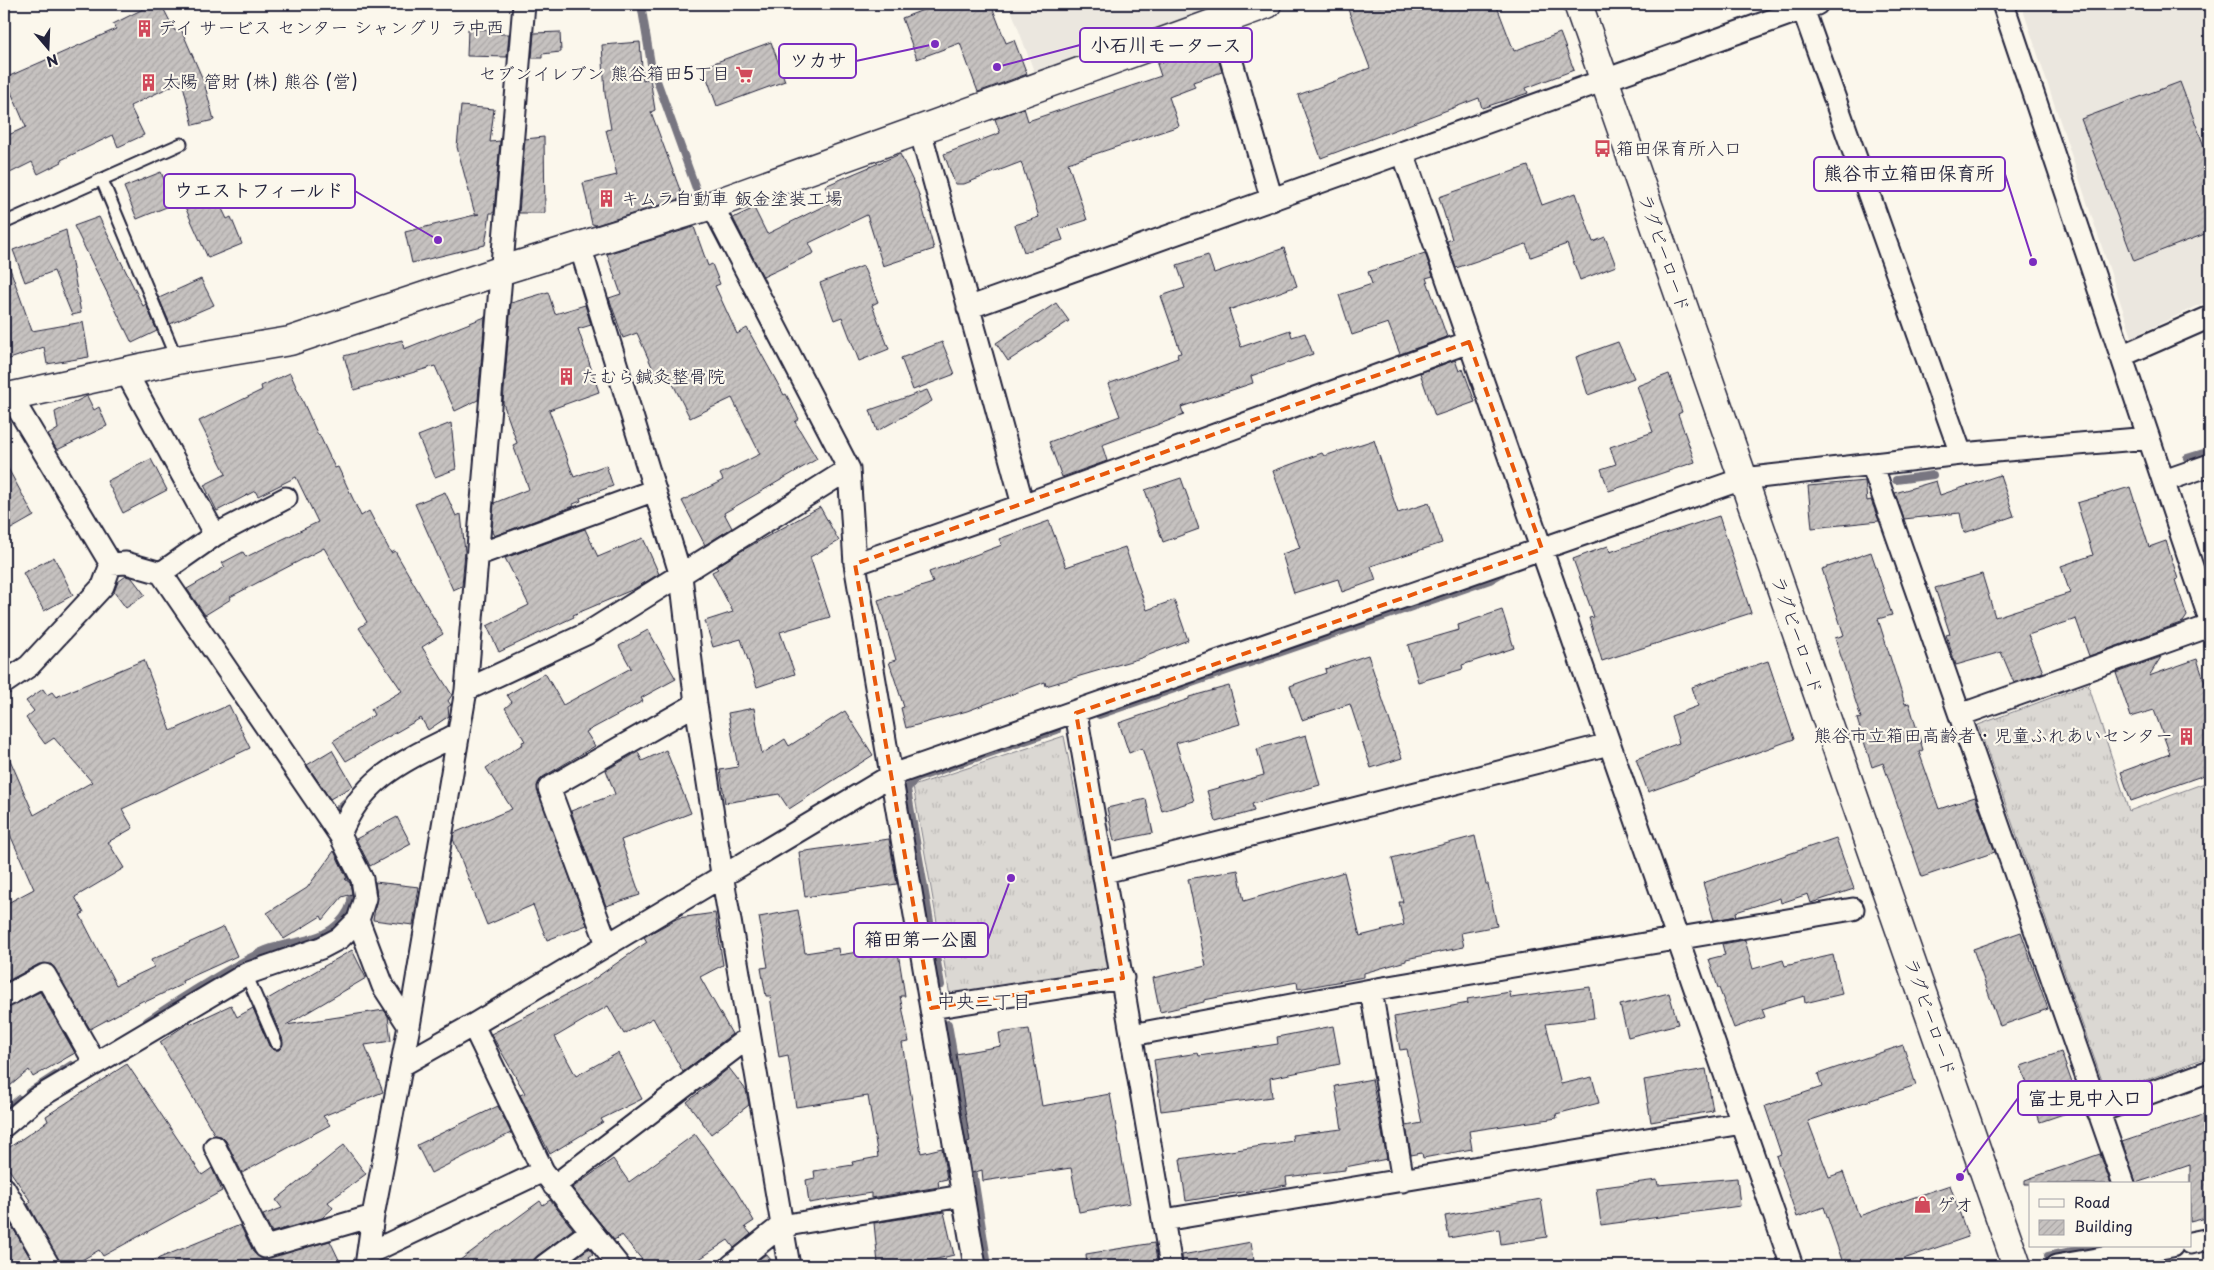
<svg xmlns="http://www.w3.org/2000/svg" width="2214" height="1270" font-family="'Playpen Sans','Klee One',sans-serif">
<defs>
<pattern id="grass-tufts" width="24" height="20" patternUnits="userSpaceOnUse" patternTransform="scale(1.25)"><rect width="24" height="20" fill="#dbd8d3"/><path d="M3 7l-1-3M5 7V3M7 7l1-3M15 17l-1-3M17 17v-4M19 17l1-3" fill="none" stroke="#bcb9b6"/></pattern>
<pattern id="building-hatch" width="6" height="6" patternUnits="userSpaceOnUse" patternTransform="scale(1.25)"><rect width="6" height="6" fill="#c6c2c0"/><path d="M-1 1l2-2M0 6l6-6M5 7l2-2" fill="none" stroke="#aaa6a6"/></pattern>
</defs>
<rect width="100%" height="100%" fill="#fbf7ec"/>
<filter id="ink" filterUnits="userSpaceOnUse"><feTurbulence type="fractalNoise" baseFrequency=".02" numOctaves="2"/><feDisplacementMap in="SourceGraphic" scale="10" xChannelSelector="R" yChannelSelector="G"/><feConvolveMatrix kernelMatrix="1 2 1 2 8 2 1 2 1" color-interpolation-filters="sRGB"/></filter>
<g filter="url(#ink)">
<!-- built -->
<path fill="#ebe7df" d="M1009,4h213l-187,70z
M2021,4h189v296l-78,37z"/>
<!-- grass -->
<path fill="url(#grass-tufts)" stroke="#7e7d87" d="M2088,684l41,127 81,-30v275l-103,39 -129,-370z
M1064,736l46,234 -160,26 -37,-210z"/>
<g fill="none" stroke-linecap="round" stroke-linejoin="round">
<!-- stream -->
<path stroke="#787681" stroke-width="8" d="M641,4l10,60 47,130
M2187,458l23,-7
M1896,480l37,-5
M1099,715l391,-135 12,-7
M335,812l16,-15
M941,985l-34,-196 8,-10 142,-49
M147,1021c37,-25 74,-49 114,-69 29,-14 68,-6 87,-42 8,-16 1,-32 -5,-47
M948,1024l22,126
M29,1092l42,-27
M4,1112l15,-13
M972,1164l16,102
M2048,1256l47,-10
M1965,1266l9,-2"/>
</g>
<!-- building -->
<path fill="url(#building-hatch)" stroke="#22223b" d="M153,4h8l14,27 6,-2 23,53 10,38 -21,5 -11,-44 -52,25 14,29 -26,12 -5,-12 -52,25 1,2 -24,12 -6,-12 -28,14v-39l22,-10 -21,-49 111,-49 -3,-5z
M939,4h52l15,39 8,-3 13,34 -49,18 -18,-49 -43,16 -15,-41z
M1346,4h150l18,47 46,-18 14,37 -48,18 2,5 -46,15 -3,-10 -158,60 -23,-63 72,-27z
M468,29l32,1v4h9l-2,23 -40,-1z
M560,32l1,20 -19,2v4h-10l2,-25z
M1213,41l9,31 -29,10 2,5 -26,10 10,29 -111,37 19,57 -28,9 4,11 -39,12 -9,-27 24,-8 -18,-55 -57,22h-9l-11,-30 56,-21 -5,-14 29,-11 4,13 133,-45 -4,-12 28,-10 -1,-3z
M640,42l3,38 7,-2 5,32 -4,2 32,86 -87,27 -4,-1 -9,-41 34,-8 -11,-45 5,-1 -6,-35 -3,-49z
M771,42l14,39 -68,25 -14,-39z
M2180,82l30,80v70l-76,29 -53,-142z
M461,106l33,3 -4,33 10,-1 -6,72h-4l-5,32 -73,18 -7,-31 74,-18h-4l-18,-67z
M544,137l1,76h-26l6,-74z
M900,154l18,38 16,57 -51,17 -16,-51 -58,28 5,10 -51,24 -30,-59 21,-10 13,26 65,-32 -7,-16z
M1528,166l14,39 34,-12 17,49 12,-5 11,29 -36,14 -13,-36 -36,13 -5,-13 -70,24 -9,-27 5,-2 -13,-42z
M161,172l13,32 -37,15 -13,-32z
M209,182l18,37 4,-2 11,27 -34,14 -28,-62z
M99,217l44,89 3,-2 11,27 -25,12 -58,-117z
M694,227l14,39 4,-2 8,20 -5,2 22,48 10,-6 37,67 2,-1 13,25 -4,3 22,37 -93,54 8,15 -27,17 -23,-44 41,-21 -3,-6 40,-20 -28,-56 -42,20 -22,-44 -11,4 -20,-45 -14,5 -14,-40 12,-4 -14,-40z
M66,230l15,83 -9,2 -18,-44 -29,11 -12,-32z
M1284,248l13,38 -68,24 12,37 49,-17 2,7 13,-4 8,21 -62,22 2,7 -72,24 3,8 -82,30 5,16 -45,16 -13,-35 71,-26 -12,-32 70,-26 -1,-4 4,-1 -20,-57 24,-8 -8,-23 31,-10 6,18z
M1425,253l8,23 -7,2 21,59 -47,17 -12,-31 -36,12 -13,-40 33,-11 -4,-12z
M4,260h3l25,71 51,-9 6,35 -42,7 -3,-17 -40,14z
M863,266l15,36 -6,3 17,44 -30,12 -17,-44 -8,3 -14,-37z
M201,279l13,26 -44,19 -11,-26z
M548,292l7,22 30,-9 6,20 -13,4 21,63 -50,18 25,67 32,-12 7,21 -33,12 1,3 -8,3 1,2 -80,30 -2,-4 2,-29 35,-14 -16,-44 4,-2 -14,-40 8,-100z
M1056,303l13,18 -61,40 -12,-18z
M485,317l-7,83 -23,11 -20,-45 -81,24 -10,-34 58,-16 2,9z
M942,342l13,32 -42,16 -12,-32z
M1618,342l16,36 -46,17 -12,-38z
M1455,360l4,11 4,-2 12,33 -40,14 -15,-43z
M290,373l28,62 1,-1 16,34 3,-1 23,49 8,-5 22,42 4,-2 48,83 -21,13 30,48 -4,6 3,4 -3,2 1,9 -21,14 -7,-12 -75,43 -13,-20 41,-26 -3,-6 31,-18 -43,-63 8,-6 -43,-74 -94,49 1,2 -26,16 -18,-26 38,-22 -3,-4 21,-11 3,5 72,-35 -22,-45 -38,19 -3,-5 -38,20 -13,-26 22,-11 -27,-53 63,-31 -1,-4z
M1669,374l13,38 -4,2 17,48 -86,29 -8,-22 15,-5 -6,-17 43,-15 -16,-46z
M927,390l5,11 -55,30 -7,-21z
M87,396l7,14 5,-3 8,19 -50,24 -9,-15 10,-6 -3,-17z
M451,423l5,46 -21,8 -17,-41z
M1374,440l24,73 31,-10 13,40 -71,23 5,14 -34,12 -4,-13 -44,14 -12,-39 18,-6 -27,-77 49,-18 2,3z
M151,459l16,31 -44,23 -16,-32z
M4,461l30,55 -30,17z
M2000,475l14,41 -50,17 -4,-20 -56,6 -9,-26 41,-12 4,14z
M1181,478l18,51 -36,13 -18,-52z
M1865,481l2,20 4,-1 8,21 -67,7 -4,-42z
M2130,487l19,60 17,-6 12,38 -3,1 12,36 -4,6 -94,34 -13,-37 -48,16 15,37 -29,11 -13,-31 -45,13 -10,-30 4,-1 -15,-46 47,-14 13,43 75,-24 -9,-27 32,-11 -16,-52z
M445,492l11,24 5,-2 4,38 -3,34 -9,4 -38,-86z
M820,507l19,34 -29,16 20,60 -50,15 15,42 -38,13 -16,-48 -28,8 -8,-26 28,-9 -21,-40 6,-3 -2,-2 27,-17z
M1719,516l32,97 -149,48 -13,-43 5,-1 -21,-58 35,-13 2,6z
M1049,521l17,46 59,-20 22,63 27,-10 14,40 -47,18 -95,28 -1,-4 -78,29 -61,17 -5,-20 3,-1 -15,-45 7,-2 -18,-60 55,-17 -4,-11 73,-27 -3,-6z
M585,529l13,28 45,-19 16,36 -25,15 -61,26 1,2 -75,35 -12,-26 42,-21 -24,-47z
M1871,552l21,63 -14,4 27,85 4,-1 14,47 -4,2 20,57 36,-12 20,55 -73,25 -39,-114 -11,4 -15,-48 4,-1 -26,-80 9,-3 -22,-66z
M54,557l19,38 -29,16 -21,-38z
M126,576l6,2 13,17 -19,13 -12,-16 4,-10z
M1502,610l12,38 -52,17 1,4 -45,13 -10,-37 51,-15 -1,-5z
M648,630l28,49 -35,19 2,3 -57,31 9,14 -52,31 -6,9 50,139 -40,15 -14,-35 -46,20 -34,-86 1,-6 58,-24 -26,-41 37,-24 -1,-2 3,-1 -20,-33 7,-6 -5,-7 38,-22 18,32 68,-37 -12,-22z
M1368,655l34,103 -31,10 -21,-64 -48,16 -12,-34 36,-13 -1,-4z
M2161,657l-12,19 48,-17 13,39v75l-79,28 -10,-29 49,-18 -16,-44 -23,7 -15,-44z
M144,660l27,71 58,-26 21,43 -128,61 11,19 -25,14 16,26 -49,29 9,16 -4,2 36,70 38,-18 -3,-7 73,-33 13,29 -55,25 1,3 -38,18 -1,-2 -54,29 -39,-65h-12l-35,19v-78l30,-16 -30,-68v-75l30,69 58,-33 -38,-44 -9,6 -19,-26 8,-7 -8,-10 17,-12 4,6 5,-3 4,5z
M1768,661l26,78 -146,53 -12,-33 43,-16 -8,-27 27,-10 -6,-19z
M1229,686l11,38 -64,19 18,58 -32,10 -20,-63 -13,5 -10,-30 70,-24v-2z
M754,708l8,46 23,-15 4,7 56,-35 28,44 -84,54 -10,-15 -54,9 -5,-33 18,-3 -10,-54z
M1306,735l14,50 -68,19 2,7 -38,11 -9,-31 57,-16 -7,-26z
M332,750l21,36 -23,13 -23,-34z
M666,750l25,63 -70,27 19,55 -34,11 -35,-95 44,-17 -9,-24 32,-18 4,9z
M1146,799l7,34 -39,8 -7,-33z
M397,817l14,27 -41,22 -14,-27z
M1475,836l11,48h2l9,42 -36,7 3,14 -58,12v2l-42,12v4l-66,12 -1,-7 -93,18v2l-44,10 -7,-34 53,-12 -18,-87 50,-9 6,31 100,-29 16,64 44,-11 -5,-23h4l-11,-44z
M1836,838l18,51 -43,14 -3,-9 -27,9 -1,-5 -44,14 1,4 -23,4 -11,-37z
M889,839l8,45 -92,13 -6,-45z
M334,851l13,27 -2,1 5,4 2,11 -10,3 -19,23 -2,-4 -37,23 -17,-26 40,-25z
M375,882l44,5 -6,38 -40,-5 4,-24z
M798,910l7,43 33,-5 1,7 58,-9 8,50h-5l9,46 -7,1 19,110 21,-5 5,31 -9,2 1,6 -68,11v-5l-62,10 -3,-23 9,-2 -1,-7 39,-6 -1,-3 26,-5 -10,-61 -72,11 -8,-52 -9,2 -9,-61h-4l-5,-28 7,-1 -9,-50z
M715,913l8,52 -23,12 32,57 -49,38 -30,-54 -29,16 -16,-28 -53,31 21,39 42,-23 24,46 -41,20 2,3 -53,32 -30,-59 5,-2 -34,-59 96,-50 60,-42 -3,-5 34,-19z
M2021,932l27,77 -48,17 -27,-77z
M1745,940l8,29 30,-9 2,6 48,-11 9,39 -37,9 -1,-7 -42,13 3,8 -31,11 -15,-40h-1l-9,-29 16,-4 -3,-11z
M352,950l14,28 -80,47 98,-15 4,6 3,25 -26,4 18,47 -60,24 7,9 -88,48 -16,-32 -5,-5 -6,-1 -55,-93 30,-20 1,2 40,-19 6,12 16,-9 16,38 6,4h4l4,-10 -17,-40z
M1590,987l4,31 -48,6 15,60 31,-7 7,26 -43,11 1,4 -88,13 3,18 -49,9 -1,-5 -11,2 -5,-29 16,-3 -15,-74 -7,1 -6,-33 74,-14 -1,-4 43,-7 1,6z
M40,992l35,61 -42,24 -4,-7 -25,21v-82z
M1669,993l9,31 -50,13 -8,-32z
M1333,1026l7,38 -70,14 2,19 -111,14 -7,-51 44,-7 1,3 79,-12 -1,-7z
M1029,1029l13,77 68,-12 20,109 -51,9 -8,-44 -88,13 -1,-11 -10,3 -5,-31 3,-1 -14,-87 45,-8 -2,-13z
M1903,1045l13,40 -108,36 21,56 14,-5 16,44 91,-31 18,52 -85,29h-39l-20,-59 -27,10 -21,-61 5,-2 -16,-48 57,-19 -4,-13z
M2061,1052l20,56 -41,14 -19,-56z
M127,1064l75,111 10,-7 10,23 -119,65 -4,-6 -27,16h-11l-33,-62 3,-2 -27,-40v-11l44,-30 -2,-5z
M729,1068l17,22 3,15 -38,29 -24,-32z
M1706,1069l7,42 -62,11 -7,-42z
M1372,1079l15,80 -42,8v3l-59,7 1,8 -101,16 -6,-42 113,-18 -1,-6 50,-6 -7,-43z
M498,1106l13,27 -80,40 -14,-28z
M2206,1114l4,13v90l-20,5v-57l-54,18 -14,-41z
M695,1134l40,55 19,32 -9,6 6,7 -17,14 -6,-8 -39,26h-42l-25,-31 -8,5 -42,-52 41,-29 16,23z
M344,1145l22,29 -38,28 5,6 -11,10 -50,14 -9,-17 19,-7 -6,-8z
M2100,1154l11,30h-86v-4z
M1737,1178l3,28 -139,19 -5,-37 61,-8 1,5z
M1541,1199l6,38 -46,7 -2,-15 -50,9 -4,-22z
M550,1200l23,29 -36,27 -5,10h-80l88,-65 3,4z
M944,1212l10,43 -42,10 -1,-4 -33,3 -4,-41z
M6,1216l29,50h-31v-49z
M240,1225l14,28 8,6 68,-18 12,25h-202z
M1251,1242l4,24h-72l-1,-11z
M1154,1243l4,23h-71l-1,-12z
M589,1248l4,6 -4,3 6,9h-30z
M766,1254l10,12h-25z"/>
<g fill="none" stroke-linecap="round" stroke-linejoin="round">
<defs>
<path id="lane" d="M102,180l75,180
M4,223l177,-79
M246,974l30,69"/>
<path id="street" d="M2003,4l207,616
M1803,9l158,445
M1220,21l52,179
M920,130l103,375
M1403,153l389,1113
M712,205l137,264 6,95 120,702
M580,246l101,330 15,128 26,170 67,392
M968,308l849,-304
M2121,356l89,-39
M126,372l89,163 -54,38 179,262 22,44 3,19 -7,22 25,66 26,40
M1872,464l252,720
M2164,481l46,-16
M215,535l71,-37
M477,555l178,-65
M111,564l15,-1 35,10
M855,564l168,-59 446,-163
M4,683l25,-17 74,-80 8,-22 -100,-167
M466,690l120,-56 263,-165
M1076,713l95,553
M1960,715l250,-89
M340,835c22,-58 66,-75 118,-101
M1105,872l504,-128
M607,944l-58,-156 147,-84
M1371,990l32,191
M4,997l41,-22 50,88
M931,1008l192,-30
M473,1025l70,146 76,95
M1132,1035l239,-45 482,-81
M402,1065l71,-40 419,-250 850,-296 219,-25 188,-16
M2098,1112l112,-41
M4,1126l32,-27 210,-125 75,-26 19,-10 18,-18
M215,1147l50,100 108,-31
M554,1186l195,-149
M4,1188l45,78
M1164,1220l578,-97
M2190,1243l20,-4
M369,1253l174,-82
M366,1266l7,-50 36,-190 57,-336 58,-686
M544,1266l46,-34
M731,1266l50,-40 181,-30
M2056,1266l116,-20"/>
<path id="secondary" d="M1578,4l439,1262
M4,398l173,-38 113,-19 213,-71 209,-65 555,-201"/>
</defs>
<!-- lane casing -->
<use href="#lane" stroke="#22223b" stroke-width="15"/>
<!-- street casing -->
<use href="#street" stroke="#22223b" stroke-width="25"/>
<!-- secondary casing -->
<use href="#secondary" stroke="#22223b" stroke-width="31"/>
<!-- lane -->
<use href="#lane" stroke="#fbf7ec" stroke-width="11"/>
<!-- street -->
<use href="#street" stroke="#fbf7ec" stroke-width="21"/>
<!-- secondary -->
<use href="#secondary" stroke="#fbf7ec" stroke-width="28"/>
</g>
</g>
<!-- marked area -->
<path fill="none" stroke="#e8590c" stroke-width="4" stroke-dasharray="10 6" stroke-linejoin="round" d="M1469,342l73,207 -466,164 47,265 -192,30 -76,-444z"/>
<!-- icons -->
<defs>
<symbol id="building-bare" viewBox="-9 -9 18 18"><path d="M-4-6H4V6H1V3H-1V6H-4ZM-2.5-4.3h1.7v1.8h-1.7ZM.8-4.3h1.7v1.8H.8ZM-2.5-1h1.7V.8h-1.7ZM.8-1h1.7V.8H.8Z" fill="#d1495b" stroke="#fbf7ec" stroke-width="2.5" paint-order="stroke"/></symbol>
<symbol id="supermarket-bare" viewBox="-9 -9 18 18"><path d="M-6-5.5h2.5l.6 2H6L4.5 2H-2.5L-4.4-4H-6ZM-1.5 3.2a1.3 1.3 0 1 0 .1 0ZM3 3.2a1.3 1.3 0 1 0 .1 0Z" fill="#d1495b" stroke="#fbf7ec" stroke-width="2.5" paint-order="stroke"/></symbol>
<symbol id="bus-bare" viewBox="-9 -9 18 18"><path d="M-5-6H5V4H4V6H2V4H-2V6H-4V4H-5ZM-3.5-4V0h7V-4ZM-3.5 1.2v1.5H-2V1.2ZM2 1.2v1.5H3.5V1.2Z" fill="#d1495b" stroke="#fbf7ec" stroke-width="2.5" paint-order="stroke"/></symbol>
<symbol id="shop-bare" viewBox="-9 -9 18 18"><path d="M-5-2.5h2.3a2.7 3.5 0 0 1 5.4 0H5L5.5 6h-11ZM-1.5-2.5h3a1.5 2.3 0 0 0-3 0Z" fill="#d1495b" stroke="#fbf7ec" stroke-width="2.5" paint-order="stroke"/></symbol>
</defs>
<g fill-rule="evenodd">
<use href="#building-bare" x="132" y="16" width="25" height="25"/>
<use href="#supermarket-bare" x="732" y="62" width="25" height="25"/>
<use href="#building-bare" x="136" y="70" width="25" height="25"/>
<use href="#bus-bare" x="1590" y="136" width="25" height="25"/>
<use href="#building-bare" x="594" y="186" width="25" height="25"/>
<use href="#building-bare" x="554" y="364" width="25" height="25"/>
<use href="#building-bare" x="2174" y="724" width="25" height="25"/>
<use href="#shop-bare" x="1910" y="1192" width="25" height="25"/>
</g>
<g text-anchor="middle" stroke-width="4.5" stroke-linejoin="round" paint-order="stroke">
<!-- poi labels -->
<g font-size="18" fill="#22223b" stroke="#fbf7ec" text-anchor="start">
<text x="158" y="34">デイ サービス センター シャングリ ラ中西</text>
<text x="730" y="80" text-anchor="end">セブンイレブン 熊谷箱田5丁目</text>
<text x="162" y="88">太陽 管財 (株) 熊谷 (営)</text>
<text x="1616" y="155">箱田保育所入口</text>
<text x="621" y="205">キムラ自動車 鈑金塗装工場</text>
<text x="581" y="383">たむら鍼灸整骨院</text>
<text x="2173" y="742" text-anchor="end">熊谷市立箱田高齢者・児童ふれあいセンター</text>
<text x="1937" y="1211">ゲオ</text>
</g>
<!-- street labels -->
<g font-size="18" fill="#22223b" stroke="#fbf7ec">
<text transform="translate(1664 253) rotate(71)" y="6">ラグビーロード</text>
<text transform="translate(1797 635) rotate(71)" y="6">ラグビーロード</text>
<text transform="translate(1930 1017) rotate(71)" y="6">ラグビーロード</text>
</g>
<!-- neighbourhood labels -->
<g font-size="19" fill="#22223b" stroke="#fbf7ec">
<text x="984" y="1008">中央二丁目</text>
</g>
</g>
<!-- callouts -->
<path fill="none" stroke="#7b2cbf" stroke-width="2" d="M997 67L1080 45M935 44L856 61M2033 262L2005 174M438 240L355 191M1011 878L988 940M1960 1177L2018 1098"/>
<g fill="#7b2cbf" stroke="#fbf7ec" stroke-width="2">
<circle cx="997" cy="67" r="5"/>
<circle cx="935" cy="44" r="5"/>
<circle cx="2033" cy="262" r="5"/>
<circle cx="438" cy="240" r="5"/>
<circle cx="1011" cy="878" r="5"/>
<circle cx="1960" cy="1177" r="5"/>
</g>
<g fill="#fbf7ec" stroke="#7b2cbf" stroke-width="2">
<rect x="1080" y="28" width="172" height="34" rx="5"/>
<rect x="779" y="44" width="77" height="34" rx="5"/>
<rect x="1814" y="157" width="191" height="34" rx="5"/>
<rect x="164" y="174" width="191" height="34" rx="5"/>
<rect x="854" y="923" width="134" height="34" rx="5"/>
<rect x="2018" y="1081" width="134" height="34" rx="5"/>
</g>
<g font-size="19" text-anchor="middle" font-weight="bold" fill="#22223b">
<text x="1166" y="52">小石川モータース</text>
<text x="818" y="67">ツカサ</text>
<text x="1909" y="180">熊谷市立箱田保育所</text>
<text x="259" y="197">ウエストフィールド</text>
<text x="921" y="946">箱田第一公園</text>
<text x="2085" y="1105">富士見中入口</text>
</g>
<!-- margin -->
<rect width="2214" height="1270" fill="none" stroke="#fbf7ec" stroke-width="20"/>
<rect x="10" y="10" width="2194" height="1250" fill="none" stroke="#22223b" stroke-width="2" filter="url(#ink)"/>
<!-- legend -->
<rect x="2029" y="1182" width="162" height="65" fill="#fbf7ec" stroke="#a4a2a5"/>
<rect x="2039" y="1199" width="25" height="8" fill="#fbf7ec" stroke="#a4a2a5"/>
<text x="2074" y="1208" font-size="15" fill="#22223b">Road</text>
<rect x="2039" y="1220" width="25" height="15" fill="url(#building-hatch)" stroke="#a4a2a5"/>
<text x="2074" y="1232" font-size="15" fill="#22223b">Building</text>
<!-- north arrow -->
<g transform="translate(48 48) rotate(161)" stroke="#fbf7ec" stroke-width="4" paint-order="stroke">
<path d="M0-4L9 19L0 12L-9 19Z" fill="#22223b"/>
<text y="-8" font-size="14" font-weight="bold" text-anchor="middle" fill="#22223b">N</text>
</g>
</svg>
